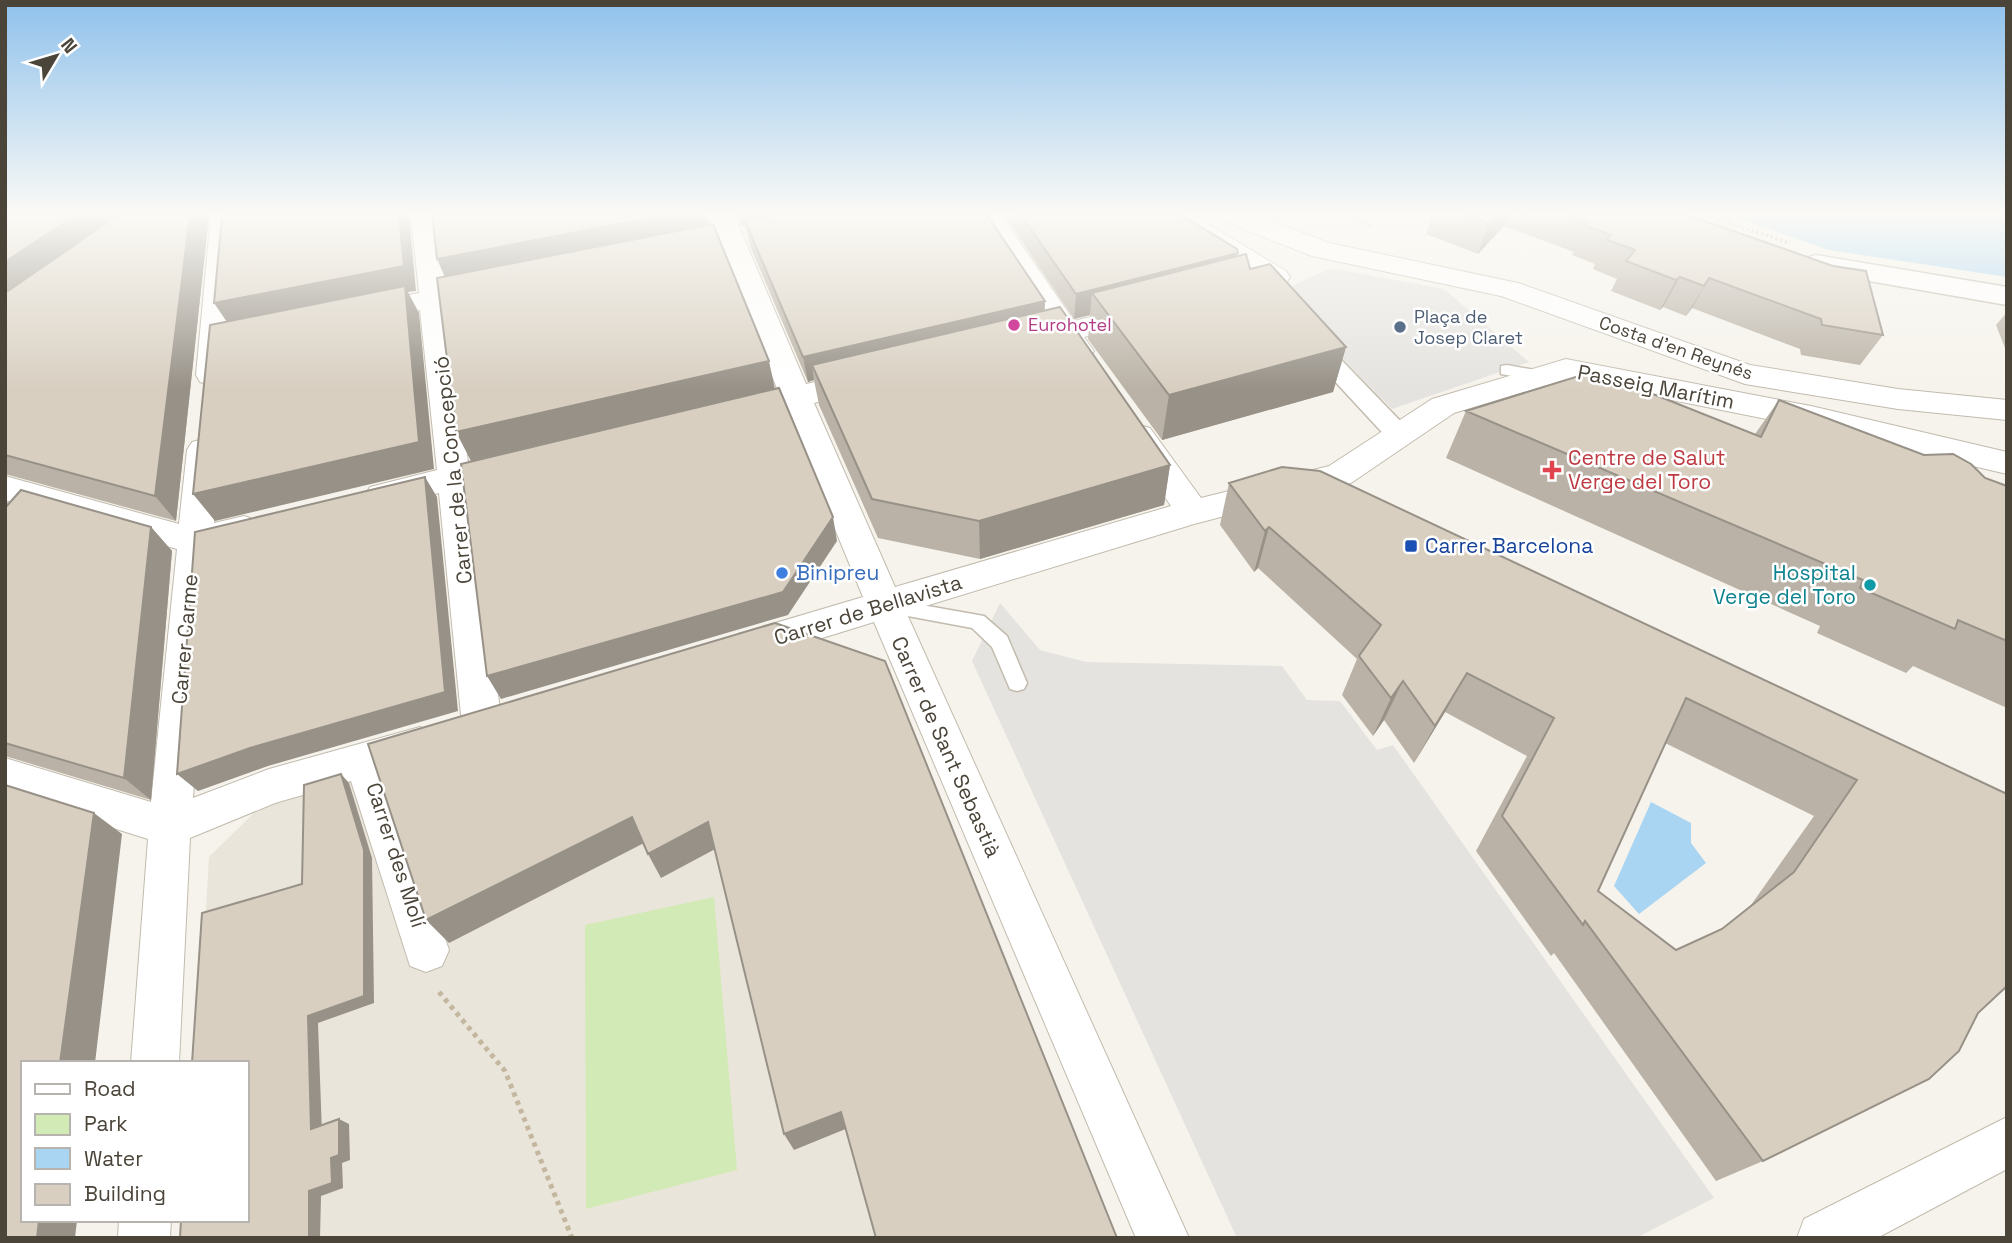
<svg xmlns="http://www.w3.org/2000/svg" width="2012" height="1243" font-family="'Space Grotesk',sans-serif">
<rect width="100%" height="100%" fill="#f6f3ec"/>
<!-- residential -->
<path fill="#eae5da" d="M794,652l319,586h-926l60,-18v-157h-50l12,-206 58,-57z"/>
<!-- green -->
<path fill="#d2eab5" d="M714,897l23,273 -151,39 -1,-284z"/>
<!-- parking -->
<path fill="#e5e3e0" d="M1330,268l114,21 85,73 -137,47 -115,-116z
M1000,603l40,47 46,12 196,4 25,34 33,1 37,49 16,-5 321,453 -78,40h-399l-265,-577z"/>
<!-- water -->
<path fill="#a9d4f2" d="M1729,215h278v62l-178,-27z
M1651,802l40,21v20l15,20 -67,51 -25,-28z"/>
<g fill="none" stroke-linecap="round" stroke-linejoin="round">
<defs>
<path id="service" d="M1507,365l39,7 2,4 -8,5 -39,-7v-8z
M888,599l96,17 23,20 20,47 -3,6 -7,2 -7,-2 -18,-42 -20,-19 -91,-17 -3,-5 3,-5z"/>
<path id="pedestrian" d="M1313,337l8,2 88,91 3,6 -3,6h-18l-86,-93 -3,-5 3,-5z"/>
<path id="minor" d="M211,215h26l-11,160 -4,7 -11,3 -11,-3 -4,-7z
M411,215h26l9,73 42,-8 10,2 4,6 -4,6 -50,10 20,158 41,-9 12,3 4,8 -4,8 -50,13 31,240 -6,12 -14,5 -14,-5 -6,-12 -23,-232 -57,14 -12,-4 -5,-8 5,-8 67,-17 -17,-160 -54,11 -10,-3 -4,-6 4,-6 63,-13z
M708,215h26l72,169 58,-13 11,3 4,7 -4,7 -61,15 81,184 276,-81 -48,-70 5,-8 11,-3 11,3 51,70 128,-32 103,-67 134,-40 245,47 196,46v22l-196,-46 -244,-49 -113,34 -103,70 -157,41 -288,88 283,626h-53l-262,-616 -123,38 -13,-4 -6,-11 6,-11 125,-37 -77,-187 -50,11 -11,-3 -5,-7 5,-7 53,-13z
M975,215h26l73,106 65,-16 10,3 4,6 -4,6 -65,17 10,14 -5,7 -10,2 -10,-2 -10,-15 -30,7 -10,-2 -5,-7 5,-7 29,-7z
M1161,215h32l93,56 4,6 -4,6h-20l-101,-62z
M1219,215h37l73,28 189,40 232,82 148,24 109,11v20l-109,-11 -153,-25 -244,-88 -189,-40 -89,-35z
M203,439l11,3 5,8 -5,73 30,-7 12,4 5,9 -5,9 -44,11 -19,249 76,-29 151,-42 14,5 6,12 -6,12 -46,14 61,180 -7,16 -16,6 -16,-6 -59,-185 -76,22 -85,35 -11,225h-48l17,-224 -143,-45v-36l146,44 26,-253 -172,-49v-24l174,48 8,-74 5,-8z
M2007,1117v52l-130,69h-80l7,-19z
M119,1220h52l-1,18h-52z"/>
<path id="tertiary" d="M1816,255l191,32v18l-201,-35 -4,-6 4,-6z"/>
</defs>
<!-- service casing -->
<use href="#service" stroke="#c2bbae" stroke-width="3"/>
<!-- pedestrian casing -->
<use href="#pedestrian" stroke="#c2bbae" stroke-width="3"/>
<!-- minor casing -->
<use href="#minor" stroke="#c2bbae" stroke-width="2"/>
<!-- tertiary casing -->
<use href="#tertiary" stroke="#c2bbae" stroke-width="3"/>
<!-- path-far1 -->
<path stroke="#c4b79f" stroke-width="3.5" stroke-dasharray="2.5 2.5" stroke-linecap="butt" d="M1346,215l28,12
M1704,215l86,28
M1724,222l5,-7"/>
<!-- path -->
<path stroke="#c4b79f" stroke-width="5" stroke-dasharray="4.5 4.5" stroke-linecap="butt" d="M439,992l66,79 67,167"/>
<!-- service -->
<use href="#service" fill="#fff" fill-rule="evenodd"/>
<!-- pedestrian -->
<use href="#pedestrian" fill="#fff" fill-rule="evenodd"/>
<!-- minor -->
<use href="#minor" fill="#fff" fill-rule="evenodd"/>
<!-- tertiary -->
<use href="#tertiary" fill="#fff" fill-rule="evenodd"/>
</g>
<!-- wall -->
<path fill="#bab2a6" fill-rule="evenodd" d="M5,215h204l-33,306 -171,-47z
M735,215h252l58,86 -1,10 126,154 -6,40 -184,54 -102,-21 -59,-133 -5,-25 -6,2 -58,-136 -5,-21 -3,1z
M1004,215h177l56,41 13,13 96,78 -13,45 -171,48 -74,-101 2,-24 -16,4z
M1426,215h262l195,120 -23,30 -59,-10 -1,-6 -108,-41 -6,8 -23,-9 -3,3 -49,-19 6,-12 -24,-10 2,-5 -23,-9 2,-3 -70,-26 -26,28 -52,-20 6,-17z
M2007,312v41l-11,-28z
M1779,400l228,86v222l-94,-42 -7,7 -89,-40 3,-7 -374,-168 20,-47 289,23z
M1229,483l778,311 -244,367 -47,20 -162,-228 -3,3 -75,-105 51,-95 -82,-44 -31,51 -30,-43 -11,16 -31,-41 15,-36 -99,-91 -4,4 -34,-47zM1665,743l149,73 -63,89 -31,25 -44,20 -78,-59z
M5,500l4,4 142,23 21,24 -21,249 -146,-44z"/>
<!-- shaded-wall -->
<path fill="#979187" d="M76,215h54l-125,86v-39z
M190,215h19l-33,306 -21,-25z
M399,215h10l7,76 -8,1 11,21 15,156 -219,52 -22,-27 38,-166 -17,-25z
M666,215h41l4,17 -263,52 -11,-25z
M739,215h57l-51,6v4l-3,1z
M1498,215h10l-4,11 -26,28 11,-30z
M1238,253l-5,24 -141,16 -2,22 -16,4 2,-25z
M1680,277l-17,30 -3,3 16,-30z
M1709,278l-17,30 -6,8 18,-30z
M1045,301l-1,25 -232,39 2,15 -6,2 -5,-25z
M1346,347l-13,45 -171,48 7,-45z
M769,361l6,28 -304,72 -15,-29z
M1170,465l-6,40 -184,54 -1,-38z
M425,477l12,20 21,214 -190,55 -70,25 -21,-17z
M833,517l4,24 -49,74 -287,84 -14,-23z
M151,527l21,24 -21,249 -27,-22z
M1269,527l-11,41 -4,4 11,-41z
M1467,673l-22,39 -31,51 21,-37z
M1403,681l-19,39 -11,16 18,-38z
M341,774l8,9 23,75 2,145 -56,20 4,111 -11,-5 -3,-113z
M94,813l28,21 -27,229h-35z
M632,817l14,25 -197,101 -23,-23z
M708,822l11,25 -58,31 -13,-24z
M841,1112l7,16 -54,22 -10,-16z
M339,1119l10,5 1,36 -8,3 1,25 -22,8 -1,42h-11v-47l22,-33z
M39,1220h38l-2,18h-38z"/>
<!-- building -->
<path fill="#d8cfc1" stroke="#979187" stroke-width="2" fill-rule="evenodd" d="M5,215h71l-71,47z
M118,215h72l-35,281 -150,-41v-162z
M222,215h177l5,51 -190,37z
M432,215h234l-229,44z
M775,215h212l58,86 -242,56 -58,-136z
M1021,215h160l56,34 1,4 -162,41z
M1464,215h34l-9,9z
M1567,215h121l145,51 33,5 17,64 -61,-10 -1,-6 -112,-41 -5,8 -24,-9 -4,3 -50,-19 9,-11 -28,-10 4,-5 -25,-9 3,-3z
M713,224l56,137 -313,71 -19,-154z
M1246,254l4,15 20,-5 76,83 -177,48 -77,-102z
M405,286l14,156 -226,52 17,-169z
M1060,307l110,158 -191,56 -107,-22 -60,-134z
M1595,371l166,66 18,-37 145,55 29,-1 18,10 14,14 22,8v155l-49,-21 -3,9 -95,-41 3,-8 -397,-169z
M779,388l54,129 -50,75 -296,84 -26,-212z
M1282,467l38,4 687,323v192l-29,27 -19,38 -30,28 -166,82 -178,-240 -2,4 -81,-109 52,-98 -87,-45 -32,53 -32,-45 -12,17 -32,-42 22,-31 -112,-98 -4,4 -36,-48zM1686,698l171,82 -63,92 -72,57 -46,21 -78,-59z
M425,477l20,215 -195,56 -73,26 18,-242z
M21,490l130,37 -27,251 -119,-35v-235z
M775,623l110,38 232,577h-241l-35,-126 -57,22 -76,-312 -60,32 -16,-37 -206,103 -58,-176z
M341,774l23,76v146l-56,20 3,113 28,-10v36l-8,3 1,25 -23,8v47h-129l1,-18h66v-157h-55l10,-150 100,-29 2,-99z
M5,785l89,28 -34,250h-37v157h16l-2,18h-32z"/>
<!-- sky -->
<linearGradient id="sky" x2="0" y2="1"><stop stop-color="#8fc1ec"/><stop offset="0.55" stop-color="#fbfaf6"/><stop offset="1" stop-color="#fbfaf6" stop-opacity="0"/></linearGradient>
<rect width="2012" height="389" fill="url(#sky)"/>
<!-- markers -->
<circle fill="#d1479c" stroke="#fff" stroke-width="2.5" cx="1014" cy="325" r="7"/>
<circle fill="#5c6f8a" stroke="#fff" stroke-width="2.5" cx="1400" cy="327" r="7"/>
<path fill="#e0444e" stroke="#fff" stroke-width="2.5" d="M1548.5 459.5h7v7h7v7h-7v7h-7v-7h-7v-7h7z"/>
<rect fill="#1a4fb4" stroke="#fff" stroke-width="2.5" x="1404" y="539" width="14" height="14" rx="3.5"/>
<circle fill="#3f7fe0" stroke="#fff" stroke-width="2.5" cx="782" cy="573" r="7"/>
<circle fill="#0f9aa8" stroke="#fff" stroke-width="2.5" cx="1870" cy="585" r="7"/>
<g text-anchor="middle" stroke-width="5" stroke-linejoin="round" paint-order="stroke">
<!-- far-service labels -->
<g font-size="18" fill="#4e5e75" stroke="#fff" text-anchor="start">
<text x="1414" y="323">Plaça de<tspan x="1414" dy="21">Josep Claret</tspan></text>
</g>
<!-- far-hotel labels -->
<g font-size="18" fill="#b23c85" stroke="#fff" text-anchor="start">
<text x="1028" y="331">Eurohotel</text>
</g>
<!-- far-street labels -->
<g font-size="18" fill="#4b4439" stroke="#fff">
<text transform="translate(1676 348) rotate(19)" y="6">Costa d'en Reynés</text>
</g>
<!-- street labels -->
<g font-size="21" fill="#4b4439" stroke="#fff">
<text transform="translate(1656 387) rotate(11)" y="7">Passeig Marítim</text>
<text transform="translate(453 470) rotate(-96)" y="7">Carrer de la Concepció</text>
<text transform="translate(868 610) rotate(-17)" y="7">Carrer de Bellavista</text>
<text transform="translate(185 639) rotate(-85)" y="7">Carrer Carme</text>
<text transform="translate(946 747) rotate(66)" y="7">Carrer de Sant Sebastià</text>
<text transform="translate(396 855) rotate(72)" y="7">Carrer des Molí</text>
</g>
<!-- health labels -->
<g font-size="21" fill="#be3a42" stroke="#fff" text-anchor="start">
<text x="1568" y="465">Centre de Salut<tspan x="1568" dy="24">Verge del Toro</tspan></text>
</g>
<!-- transit labels -->
<g font-size="21" fill="#164399" stroke="#fff" text-anchor="start">
<text x="1425" y="553">Carrer Barcelona</text>
</g>
<!-- shop labels -->
<g font-size="21" fill="#366cbe" stroke="#fff" text-anchor="start">
<text x="796" y="580">Binipreu</text>
</g>
<!-- culture labels -->
<g font-size="21" fill="#0d838f" stroke="#fff" text-anchor="end">
<text x="1856" y="580">Hospital<tspan x="1856" dy="24">Verge del Toro</tspan></text>
</g>
</g>
<!-- border -->
<rect width="2012" height="1243" fill="none" stroke="#4b4439" stroke-width="14"/>
<!-- legend -->
<rect x="21" y="1061" width="228" height="161" fill="#ffffff" stroke="#b7b4b0" stroke-width="2"/>
<rect x="35" y="1084" width="35" height="10" fill="#ffffff" stroke="#b7b4b0" stroke-width="2"/>
<text x="84" y="1096" font-size="21" fill="#4b4439">Road</text>
<rect x="35" y="1114" width="35" height="21" fill="#d2eab5" stroke="#b7b4b0" stroke-width="2"/>
<text x="84" y="1131" font-size="21" fill="#4b4439">Park</text>
<rect x="35" y="1148" width="35" height="21" fill="#a9d4f2" stroke="#b7b4b0" stroke-width="2"/>
<text x="84" y="1166" font-size="21" fill="#4b4439">Water</text>
<rect x="35" y="1184" width="35" height="21" fill="#d8cfc1" stroke="#b7b4b0" stroke-width="2"/>
<text x="84" y="1201" font-size="21" fill="#4b4439">Building</text>
<!-- north arrow -->
<g transform="translate(56 56) rotate(52)" stroke="#ffffff" stroke-width="5" paint-order="stroke">
<path d="M0-5L12 26L0 18L-12 26Z" fill="#4b4439"/>
<text y="-10" font-size="19" font-weight="bold" text-anchor="middle" fill="#4b4439">N</text>
</g>
</svg>
